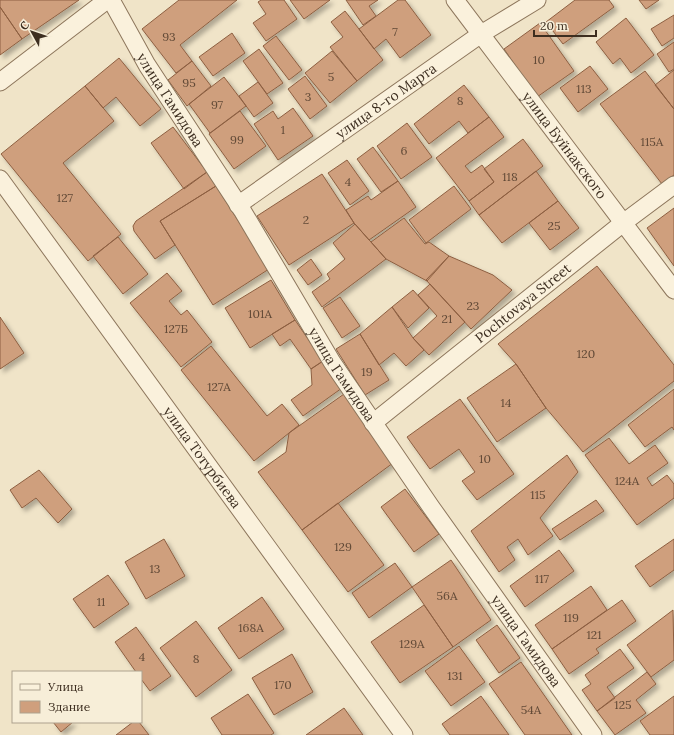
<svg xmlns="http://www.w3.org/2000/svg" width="674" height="735" font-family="Lora,serif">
<defs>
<filter id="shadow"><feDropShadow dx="3.5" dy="3.5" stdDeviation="2" flood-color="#0004"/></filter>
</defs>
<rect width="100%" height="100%" fill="#f0e4c8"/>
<!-- building -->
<path fill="#cf9f7d" stroke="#8d5f41" filter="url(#shadow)" d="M0,0h79l-57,39 -22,-32z
M179,0h58l-57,45 12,16 -16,12 -34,-44z
M261,0h23l13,19 -31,22 -13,-18 13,-9 -8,-12z
M290,0h40l-26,19z
M346,0h32l-9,6 7,10 -13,9z
M398,0h7l26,35 -31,23 -14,-19 -12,10 -15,-20z
M575,0h34l5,7 -51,37 -17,-22z
M639,0h20l-13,9z
M0,7l22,32 -22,16z
M345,11l38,49 -26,21 -27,-34 13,-10 -12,-15z
M674,15v23l-12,8 -11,-17z
M626,18l28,37 -23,18 -11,-15 -7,6 -17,-22z
M540,23l34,48 -37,26 -33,-48z
M232,33l13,20 -32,23 -14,-19z
M276,36l26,34 -13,10 -26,-34z
M674,42v27l-5,3 -12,-18z
M259,49l24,34 -16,11 -24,-33z
M332,51l25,30 -27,22 -25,-30z
M119,58l42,51 -21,17 -24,-29 -13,11 -18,-22z
M192,61l19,25 -24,20 -19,-26z
M590,66l18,23 -30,23 -18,-24z
M674,70v39l-19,-24z
M645,71l29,38v66l-12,9 -62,-80z
M305,76l22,30 -17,13 -22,-30z
M224,77l22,29 -36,27 -21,-29z
M258,82l15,21 -19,14 -15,-21z
M464,85l25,32 -21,16 -9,-12 -30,23 -15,-20z
M85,86l29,35 -51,42 58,71 -33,27 -87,-107z
M293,108l20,28 -35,24 -24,-36 19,-13 5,8z
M240,111l26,35 -32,23 -25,-35z
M489,117l15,20 -39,29 6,7 11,-8 12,17 -25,19 -33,-43z
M407,123l25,34 -31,22 -24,-33z
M173,127l34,45 -23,17 -33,-46z
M523,139l20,27 -64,49 -10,-14 25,-19 -10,-13z
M373,147l25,34 -17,11 -24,-33z
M347,160l22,31 -19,14 -22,-32z
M536,171l22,30 -56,42 -23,-28z
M207,172l9,14 -56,35 15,24 -20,14 -21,-28 -1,-5 3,-5z
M322,174l32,49 -65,42 -32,-49z
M398,181l18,26 -47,33 -15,-17 -8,-13 22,-14 3,4z
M216,186l53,83 -56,36 -53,-84z
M454,186l17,23 -45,34 -17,-23z
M558,201l21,27 -29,22 -21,-27z
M674,208v58l-27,-38z
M404,218l21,26 4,-2 20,14 -22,25 -41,-22 -15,-17z
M355,224l31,35 -64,48 -10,-15 18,-13 -3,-5 18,-15 -12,-16z
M118,237l30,37 -25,20 -30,-38z
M449,256l44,19 19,15 -41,39 -45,-49z
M311,259l11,16 -14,10 -11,-15z
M597,266l77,99v16l-91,71 -37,-44 -30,-44 -18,-20z
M167,273l15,18 -13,10 12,14 6,-5 25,32 -31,25 -51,-64z
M271,280l24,40 -45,28 -25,-40z
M430,284l35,38 -36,33 -16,-17 24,-22 -19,-21z
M413,290l16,18 -21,20 -16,-21z
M340,297l20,29 -18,12 -19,-30z
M392,307l21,31 11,12 -18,16 -12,-13 -15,12 -19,-31z
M0,317l24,36 -24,16z
M295,320l28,41 -12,8 -21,-30 -10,7 -8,-12z
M360,334l29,46 -24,15 -29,-46z
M211,346l56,70 15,-12 17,21 -45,36 -73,-91z
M323,361l19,27 -39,28 -12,-16 21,-15 -1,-16z
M516,364l30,44 -49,34 -30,-44z
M674,389v41l-2,-3 -27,20 -17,-22z
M344,394l49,69 -91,67 -44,-58 28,-20 3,-19z
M460,399l54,75 -37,26 -15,-19 13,-9 -16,-23 -29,20 -23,-32z
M609,438l20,26 26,-19 13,18 -21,15 5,8 15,-11 7,9v14l-37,27 -52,-70z
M567,455l11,17 -38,46 13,18 -25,19 -10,-16 -11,8 8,13 -16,12 -28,-41z
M39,470l33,39 -14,14 -22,-25 -14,10 -12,-18z
M405,489l34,45 -25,18 -33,-45z
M596,500l8,11 -44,29 -8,-11z
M338,503l46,62 -36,27 -46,-62z
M164,539l21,37 -39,23 -21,-37z
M674,539v31l-24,17 -15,-21z
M559,550l15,21 -49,36 -15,-21z
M451,560l40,60 -38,27 -41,-60z
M395,563l17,24 -43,31 -17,-25z
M108,575l21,29 -35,24 -21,-29z
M591,586l16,24 -55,39 -17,-24z
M262,597l22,32 -45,30 -21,-31z
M622,600l14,21 -40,28 3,4 -30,21 -17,-25z
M424,605l29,42 -53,36 -29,-41z
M673,610l1,50 -23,17 -24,-32z
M196,621l36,49 -36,27 -36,-49z
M497,625l23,33 -21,15 -23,-33z
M136,627l35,49 -21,15 -9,-12v-7h-5l-21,-30z
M459,646l26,36 -34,24 -26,-35z
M620,649l14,19 -27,19 8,11 -18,13 -15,-21 9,-6 -6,-9z
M292,654l21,38 -39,23 -22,-37z
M521,662l51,73h-47l-36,-51z
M647,672l9,12 -20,16 10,13 -31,22 -18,-24z
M248,694l26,39 -3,2h-49l-11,-17z
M481,696l28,39h-59l-8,-11z
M674,696v39h-24l-10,-14z
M344,708l19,27h-57z
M53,722h20l-12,10z
M133,722h6l10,13h-33z"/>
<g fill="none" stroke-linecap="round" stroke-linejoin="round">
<defs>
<g id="street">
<path id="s1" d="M111,0l36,65 95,145 90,152 99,145 162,228"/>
<path id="s2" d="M455,0l219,290"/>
<path d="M0,82l107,-82"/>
<path id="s3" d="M0,179l404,556"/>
<path id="s4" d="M238,205l243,-171 56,-34"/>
<path id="s5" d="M373,423l250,-200 51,-38"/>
</g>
</defs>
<!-- street casing -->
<use href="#street" stroke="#8d765c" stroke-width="19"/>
<!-- street -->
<use href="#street" stroke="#faf1dc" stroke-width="17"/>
</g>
<g text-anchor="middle" stroke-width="3" stroke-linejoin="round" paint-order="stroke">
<!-- number labels -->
<g font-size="12" fill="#624a37">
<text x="395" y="36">7</text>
<text x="169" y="41">93</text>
<text x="539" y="64">10</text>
<text x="331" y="81">5</text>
<text x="189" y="87">95</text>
<text x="584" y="93">113</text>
<text x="308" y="101">3</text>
<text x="460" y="105">8</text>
<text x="217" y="109">97</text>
<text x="283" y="134">1</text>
<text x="237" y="144">99</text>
<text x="652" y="146">115А</text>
<text x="404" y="155">6</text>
<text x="510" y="181">118</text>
<text x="348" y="186">4</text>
<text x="65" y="202">127</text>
<text x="306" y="224">2</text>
<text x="554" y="230">25</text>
<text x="473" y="310">23</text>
<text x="260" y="318">101А</text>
<text x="447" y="323">21</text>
<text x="176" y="333">127Б</text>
<text x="586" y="358">120</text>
<text x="367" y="376">19</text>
<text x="219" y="391">127А</text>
<text x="506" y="407">14</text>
<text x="485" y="463">10</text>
<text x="627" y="485">124А</text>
<text x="538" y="499">115</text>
<text x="343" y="551">129</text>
<text x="155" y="573">13</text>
<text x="542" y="583">117</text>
<text x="447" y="600">56А</text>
<text x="101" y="606">11</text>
<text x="571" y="622">119</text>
<text x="251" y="632">168А</text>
<text x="594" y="639">121</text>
<text x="412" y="648">129А</text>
<text x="142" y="661">4</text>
<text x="196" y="663">8</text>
<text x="455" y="680">131</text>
<text x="283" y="689">170</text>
<text x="623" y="709">125</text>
<text x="531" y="714">54А</text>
</g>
<!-- street labels -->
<g font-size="14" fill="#3d2e20" stroke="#f7eed8">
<text dy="5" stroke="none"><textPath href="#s1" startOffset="116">улица Гамидова</textPath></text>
<text dy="5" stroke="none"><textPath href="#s4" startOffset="181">улица 8-го Марта</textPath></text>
<text dy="5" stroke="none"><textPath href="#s2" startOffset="182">улица Буйнакского</textPath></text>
<text dy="5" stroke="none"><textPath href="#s5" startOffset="192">Pochtovaya Street</textPath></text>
<text dy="5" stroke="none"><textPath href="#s1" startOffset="440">улица Гамидова</textPath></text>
<text dy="5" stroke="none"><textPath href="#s3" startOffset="344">улица Тотурбиева</textPath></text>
<text dy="5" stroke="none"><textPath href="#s1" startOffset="764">улица Гамидова</textPath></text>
</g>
</g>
<!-- legend -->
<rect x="12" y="671" width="130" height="52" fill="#f7eed8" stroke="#ada18e"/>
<rect x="20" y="684" width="20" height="6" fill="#faf1dc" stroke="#ada18e"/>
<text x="48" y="691" font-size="12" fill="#3d2e20">Улица</text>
<rect x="20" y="701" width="20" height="12" fill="#cf9f7d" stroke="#ada18e"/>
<text x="48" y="711" font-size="12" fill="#3d2e20">Здание</text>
<!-- north arrow -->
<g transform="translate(32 32) rotate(310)" stroke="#f7eed8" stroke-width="3" paint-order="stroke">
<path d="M0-3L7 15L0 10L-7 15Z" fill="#3d2e20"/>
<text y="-6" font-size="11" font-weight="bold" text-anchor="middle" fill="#3d2e20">С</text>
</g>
<!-- scale -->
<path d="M534 30v6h62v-6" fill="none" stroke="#3d2e20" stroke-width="2"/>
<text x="540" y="30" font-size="12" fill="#3d2e20" stroke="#f7eed8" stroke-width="3" paint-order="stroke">20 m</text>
</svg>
